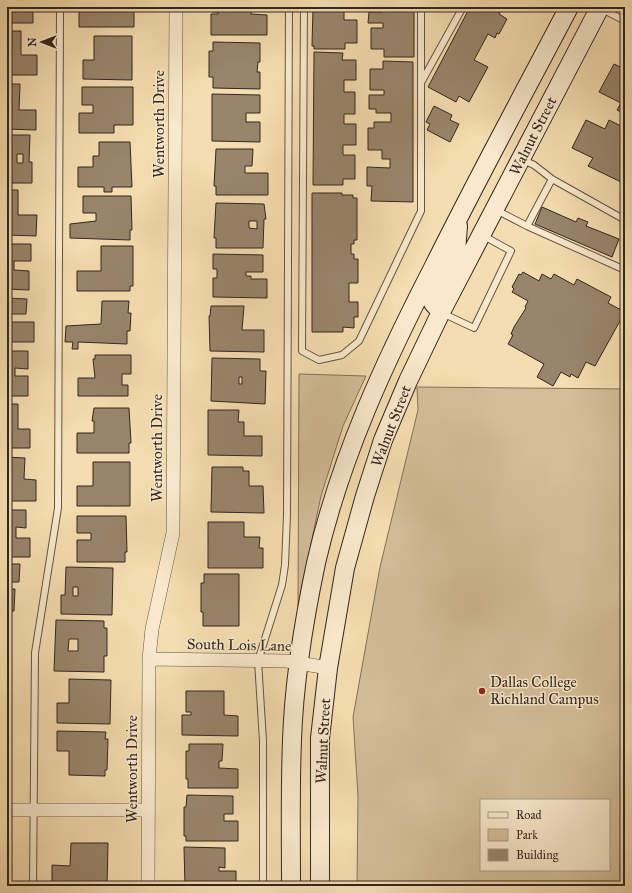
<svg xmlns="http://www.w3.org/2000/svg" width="632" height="893" font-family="'IM FELL Great Primer',serif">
<rect width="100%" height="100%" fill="#f4ddb0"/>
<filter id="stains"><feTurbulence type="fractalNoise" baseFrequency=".005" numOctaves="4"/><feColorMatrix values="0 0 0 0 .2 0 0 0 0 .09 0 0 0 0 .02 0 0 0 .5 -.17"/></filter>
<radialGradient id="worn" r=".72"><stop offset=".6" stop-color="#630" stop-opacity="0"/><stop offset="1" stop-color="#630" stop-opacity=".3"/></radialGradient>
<!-- green -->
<path fill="#d3be98" stroke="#84725c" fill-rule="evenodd" d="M299,374l67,2 -23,50 -22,70 -23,110z
M417,387l208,2v497h-268l1,-90 -5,-79 27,-150 38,-157zM481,800h128v70h-128z"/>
<!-- building -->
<path fill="#98856b" stroke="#342620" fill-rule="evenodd" d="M7,7h26v16h-26z
M79,7h55v20h-55z
M212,7h39v7l16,1v20h-56v-21h7v-2h-6z
M313,7h44v2h-13v11h13v23h-12v6h-31v-3h-2z
M382,7h32v50h-30v-8h-13v-21h12v-5h-15l1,-11h13z
M470,7h33l-4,7 8,5 -8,15 -2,-1 -2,5 -7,-4 -14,26 14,7 -19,35 -10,-6 -3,6 -28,-15z
M7,31h14v24h16v20h-30z
M94,36h38v44l-49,-1v-19h11z
M213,42l47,1v19h-2l-1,10h3v17l-47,-1v-11h-4v-26h4z
M314,52l29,1 -1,7h14v20h-12v12h11v22h-11v10h12v21h-13v10h12v24h-12v6h-30z
M383,61l30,1v140l-42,-1 1,-15h-5v-19l23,1v-9h-8v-9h-14v-22h6v-6h17v-9h-15v-4h-7v-14h15v-5h-14v-21h13z
M614,64l11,5v45l-8,-4 4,-7 -22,-11z
M7,84h13l-1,26h17v20l-29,-1z
M82,87h51v38h-19v8h-35v-20h14v-8h-11z
M212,94l48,1v18h-14v9h14v20l-48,-1z
M434,106l18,9 -2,5 9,4 -9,18 -23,-12 3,-6 -4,-2z
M586,120l19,9 4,-9 16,8v47l-4,7 -33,-16 5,-8 -21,-10z
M7,135h23l-1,27h3v21h-25zM17,154h6v9h-6z
M99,142h31l2,45h-20v5h-8v-5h-26v-20h15v-11h6z
M216,149h37l-1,17h-7v7h23v22h-52v-9h-2z
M7,190h11v25h19l-1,21 -29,-1z
M312,193h30v2h11v3h4v42h-3v4h-3v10h3v5h4v24h-9v19h9v15h-4v11l-11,-1v5h-31z
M83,196h48l1,34h-2v10l-60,-2v-14l26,-3v-8h-13z
M216,203l48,1 2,15h-2l-1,29h-47v-10h-2zM249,221h8v8l-8,-1z
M542,207l34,15 2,-4 10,4 -2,4 33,13 -7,18 -77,-33z
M7,244h24v17h-17v9l15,1v19l-22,-1z
M101,246h32v40h-3v5h-53v-20h24z
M213,254l50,1v17h-17v4h5v3h16v19l-54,-1v-19h4v-9h-4z
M523,272l16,9 3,-7 9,5 3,-5 20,11 3,-6 34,18 -3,6 17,9 -30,54 -9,-4 -8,16 -7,-4 -1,3 -9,-5 -8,14 -16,-9 7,-13 -36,-20 5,-9 -2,-1 3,-7 12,-19 -1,-1 3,-6 -16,-9 2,-3 -2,-2 7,-13 2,1z
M7,298l20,1 -1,15h-17v8h25v20h-27z
M102,301h27l-1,12h3l-1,18h-3v13l-49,-2v7h-6l1,-7h-8l1,-16 35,-2z
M211,306h33l-2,24h22v22l-54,-1 -1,-35h1z
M7,351h21v18l-13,-1v8h13v20h-21z
M95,355h36v19h-9v11h6v11h-50v-18h17l-2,-19h2z
M212,358l48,1v12h6l-1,33 -54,-3zM239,377h3v7h-3z
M7,404h11v25h12v19h-23z
M94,408h35l2,35h-2v10h-52v-20h17v-12h-2z
M208,410h31l-1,12h6v14h18v20l-54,-1z
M7,457l18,1 -1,21 12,1v21h-29z
M93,462h37v44h-53v-20h16z
M212,467h31v4h6v15h14l1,27 -53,-1z
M7,510h19v18l-10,-1v11h14v19h-23z
M77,516h49l1,36h-2v10h-48v-22h14v-7h-14z
M208,522h36v15h16l-1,11h4v20h-55z
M7,564h13l-1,18h-12z
M66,567l47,1 -1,47 -51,-1v-19h4zM73,587h5v9h-5z
M204,574h35v52h-36v-14h-2v-29h3z
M7,589h8l-1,22h-7z
M56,620l48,1v7h3v28h-3v16l-50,-1zM69,639h9v12h-10z
M7,626h2v17h-2z
M7,652h2l-1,20h-1z
M69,679l42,1 -1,44 -53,-1v-20h12z
M186,691h38v24l14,1v20l-56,-1v-20h9v-3h-5z
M7,704h1v20h-1z
M57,731l49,1 -1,7h3l-1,31h-2v6l-36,-1v-24h-12z
M7,733h3v31h-3z
M189,744h34l-1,17h-3v7l19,1v19h-50v-9h-2v-28h3z
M187,795l46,1v18h-9v7h14v20h-52v-5h-2v-29h2z
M71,843h37l-1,43h-55v-21l18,1z
M184,847l41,1v20l-6,-1v4h17v15h-51z
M7,863h2v21h-2z"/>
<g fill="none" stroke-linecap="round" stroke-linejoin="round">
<defs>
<path id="lane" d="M304,7l-2,344 17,9 23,-5 17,-14 62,-130v-204
M602,9l23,12
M422,81l41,-74
M523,160l11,5 18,14 73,41
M496,210l31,16 98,44
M527,226l25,-47
M442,313l32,15 37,-77 -29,-16
M33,886l2,-233 23,-145 2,-501
M263,886v-145l-5,-80 24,-76 3,-20 2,-50 2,-508"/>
<path id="street" d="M149,659l138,2 41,7
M7,810h141
M148,886l1,-227 3,-30 21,-96 3,-526"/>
<path id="secondary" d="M441,312l-8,-9 2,-9 21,-42 2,-26
M291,886c0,-49 -1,-97 1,-146 2,-59 12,-120 24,-177 24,-105 69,-202 118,-297 43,-87 90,-173 135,-259
M320,886v-148l8,-70 17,-100 20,-72 18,-56 25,-59 33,-69 159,-305"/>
</defs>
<!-- lane casing -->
<use href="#lane" stroke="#645444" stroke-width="8"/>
<!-- street casing -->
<use href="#street" stroke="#645444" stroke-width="14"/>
<!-- secondary casing -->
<use href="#secondary" stroke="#342620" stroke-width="20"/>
<!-- lane -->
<use href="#lane" stroke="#f8e9cc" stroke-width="6"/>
<!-- street -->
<use href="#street" stroke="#f8e9cc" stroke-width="13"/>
<!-- secondary -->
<use href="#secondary" stroke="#f8e9cc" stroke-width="18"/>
</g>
<!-- markers -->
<circle fill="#8f2418" stroke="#f8e9cc" stroke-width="1.5" cx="482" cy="691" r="4"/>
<g text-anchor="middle" stroke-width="3" stroke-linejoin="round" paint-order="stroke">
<!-- street labels -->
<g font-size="15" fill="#342620" stroke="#f8e9cc">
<text transform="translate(159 124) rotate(-90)" y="5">Wentworth Drive</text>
<text transform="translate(533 136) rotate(-63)" y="5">Walnut Street</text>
<text transform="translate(391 426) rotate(-69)" y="5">Walnut Street</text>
<text transform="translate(157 448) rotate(-90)" y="5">Wentworth Drive</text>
<text transform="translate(239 645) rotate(1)" y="5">South Lois Lane</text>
<text transform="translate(323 741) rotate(-87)" y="5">Walnut Street</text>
<text transform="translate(132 769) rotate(-90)" y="5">Wentworth Drive</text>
</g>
<!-- poi labels -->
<g font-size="15" fill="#342620" stroke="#f8e9cc" text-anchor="start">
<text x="490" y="687">Dallas College<tspan x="490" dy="17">Richland Campus</tspan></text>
</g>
</g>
<!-- margin -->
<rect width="632" height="893" fill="none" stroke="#f4ddb0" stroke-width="24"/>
<rect x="8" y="8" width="616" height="877" fill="none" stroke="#342620" stroke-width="2"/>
<rect x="12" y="12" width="608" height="869" fill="none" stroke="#342620"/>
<!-- legend -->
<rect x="480" y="799" width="130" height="72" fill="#f8e9cc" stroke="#aa9b87"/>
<rect x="488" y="812" width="20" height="6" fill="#f8e9cc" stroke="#aa9b87"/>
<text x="516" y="819" font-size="12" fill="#342620">Road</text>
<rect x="488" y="829" width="20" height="12" fill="#d3be98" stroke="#aa9b87"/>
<text x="516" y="839" font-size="12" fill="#342620">Park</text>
<rect x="488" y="849" width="20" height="12" fill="#98856b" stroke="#aa9b87"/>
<text x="516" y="859" font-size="12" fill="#342620">Building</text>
<!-- north arrow -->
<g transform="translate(42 42) rotate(270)" stroke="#f8e9cc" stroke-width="3" paint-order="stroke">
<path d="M0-3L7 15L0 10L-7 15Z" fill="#342620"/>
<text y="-6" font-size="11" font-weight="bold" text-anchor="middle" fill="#342620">N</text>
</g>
<rect width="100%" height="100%" filter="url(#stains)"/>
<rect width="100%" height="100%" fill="url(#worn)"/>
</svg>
